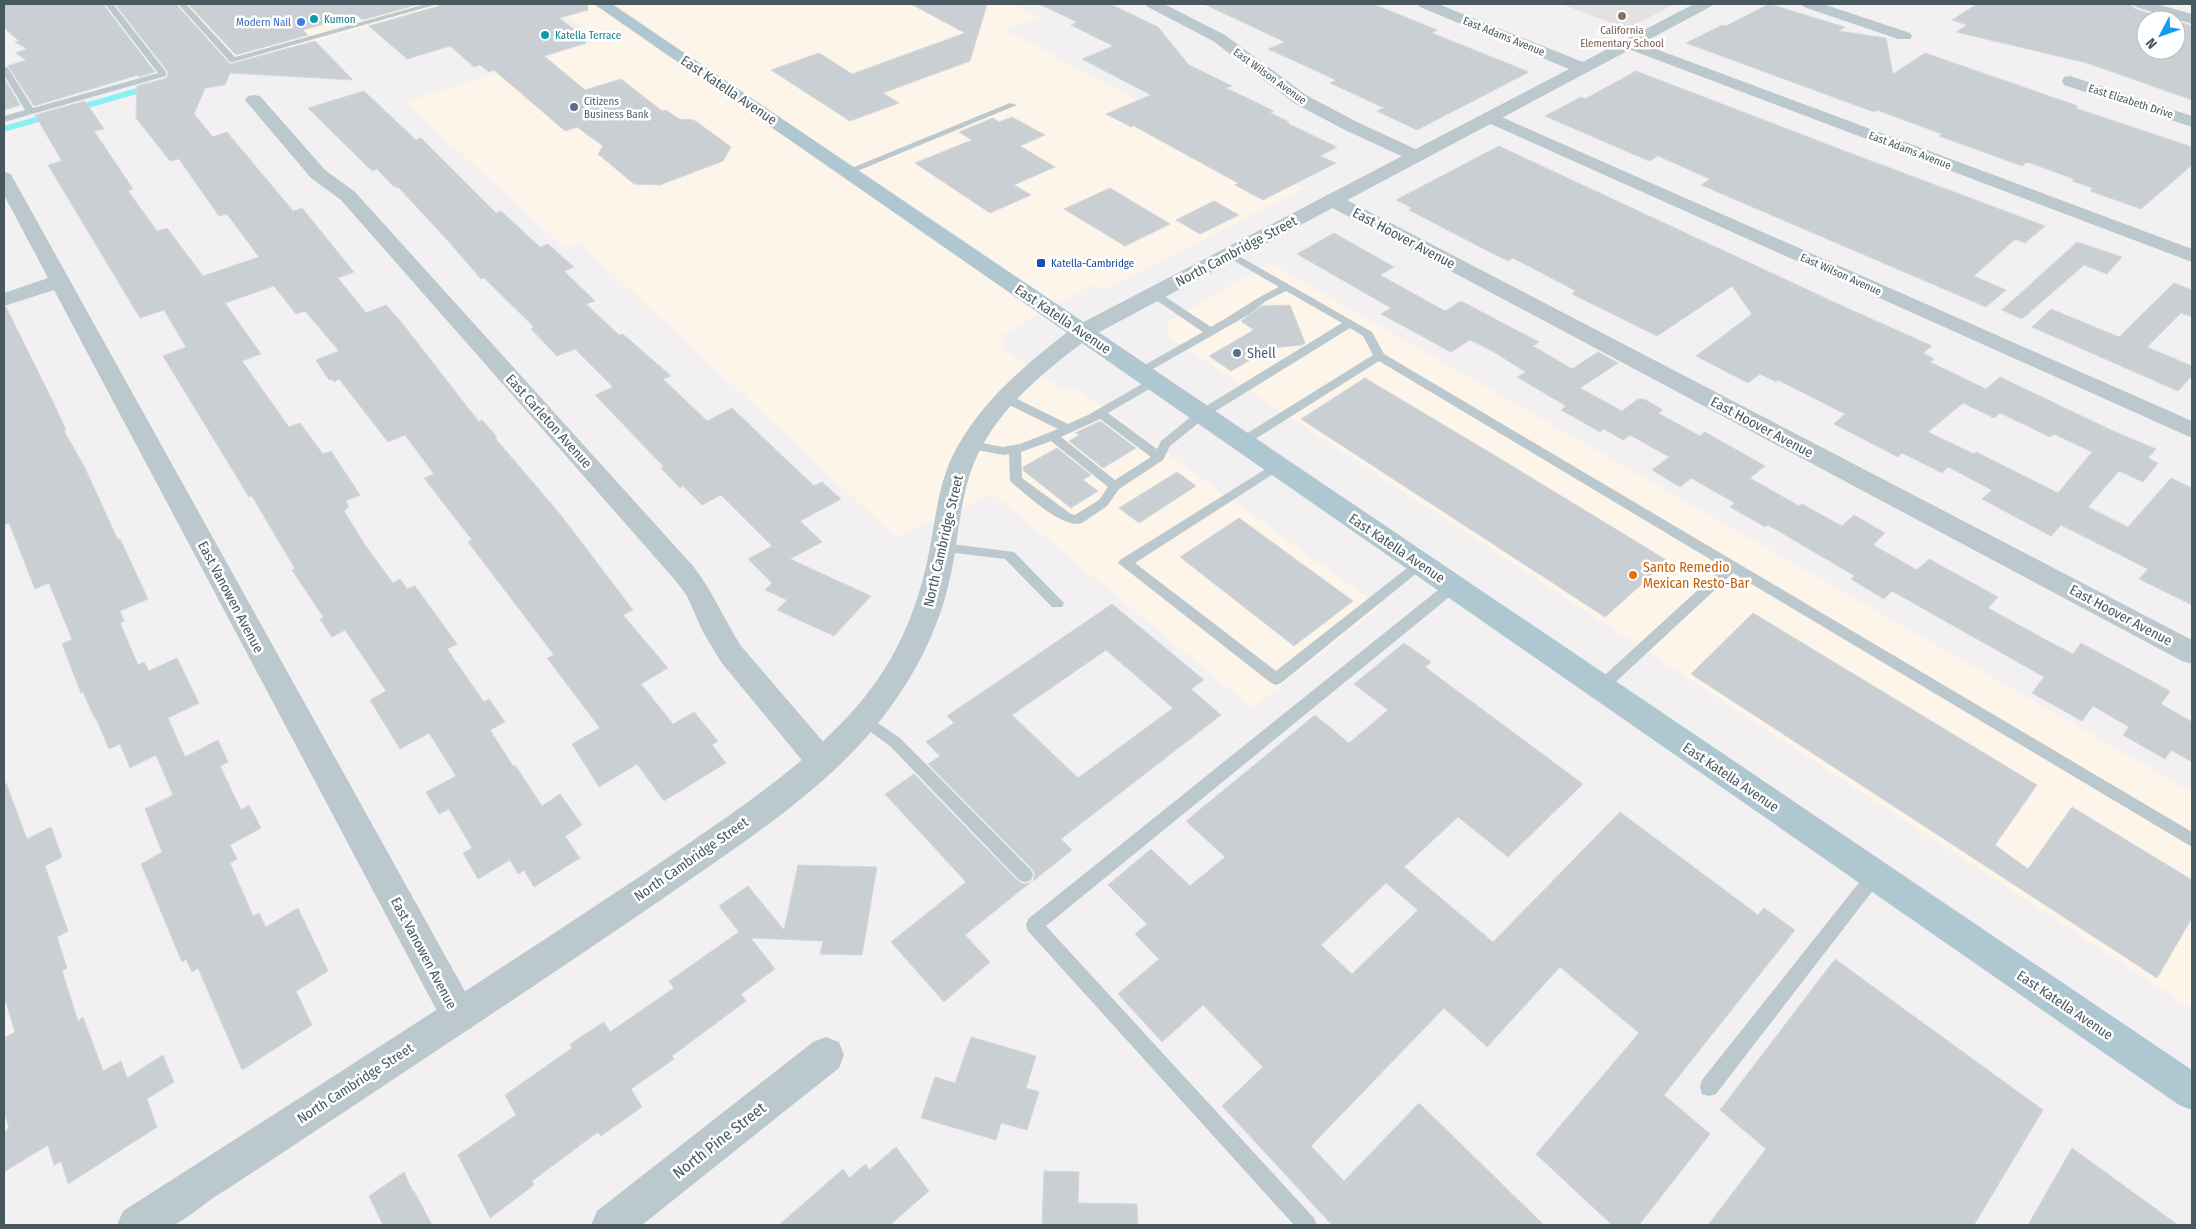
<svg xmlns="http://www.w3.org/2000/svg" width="2196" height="1229" font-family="'Fira Sans Condensed',sans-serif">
<rect width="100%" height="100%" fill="#f3f0f1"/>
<!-- commercial -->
<path fill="#fdf4ea" d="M170,4h277l-221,62z
M550,4h464l25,13 -34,13 299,158 -194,100 -21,-2 -86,49 1,14 57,40 15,-1 304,219 -128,101 -259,-214 -97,43 -316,-294 -15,5 -160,-146 195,-62z
M1270,263l922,529v217l-1024,-672 -1,-15z"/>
<!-- education -->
<path fill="#e4e1e3" d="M1561,4h114l-48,25z"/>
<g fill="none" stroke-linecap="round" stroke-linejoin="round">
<!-- stream -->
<path stroke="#88f1f1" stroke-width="5.5" d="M78,108l62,-18
M4,129l45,-13"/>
</g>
<!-- building -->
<path fill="#cacfd3" stroke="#d4d8dc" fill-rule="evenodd" d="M4,4h99l52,68 -17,5v-2l-104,31 -26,-40 18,-6 -10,-7 11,-4 -12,-7 4,-1 -15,-13z
M115,4h61l54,60 85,-23 38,39 -123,-7 -5,12 -20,3 -11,26 19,23 14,-5 66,79 9,-3 52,64 -16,6 28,35 20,-8 16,18 77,99 3,-2 15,17 -2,1 65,76 73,96 -10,5 45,53 -27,16 32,40 21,-12 24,29 -6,4 14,18 -62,38 -27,-37 -38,23 -27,-43 28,-16 -53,-70 7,-3 -86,-113 4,-2 -48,-62 10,-4 -29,-39 -17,7 -49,-63 -5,3 -2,-3 -3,1 -13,-20 23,-9 -34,-40 -9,3 -22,-28 -49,17 36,51 -19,7 47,66 11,-4 23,31 8,-3 29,44 -14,6 3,6 -5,4 21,34 28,38 7,-4 7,10 8,-3 42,58 -10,5 37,53 5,-3 16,23 -15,8 23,36 2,-1 27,41 18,-12 22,31 -17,11 15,22 -46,29 -10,-17 -6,4 -8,-14 -32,19 -15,-26 9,-5 -23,-39 -10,5 -13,-22 30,-16 -27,-43 -29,16 -30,-49 16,-9 -41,-61 -13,7 -12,-18 4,-1 -32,-48 3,-1 -43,-73 -3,1 -86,-141 23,-9 -22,-37 -24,8 -92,-153 14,-4 -27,-46 50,-14 19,28 -10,2 39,58 -5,2 29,40 10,-3 36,48 56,-19 -32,-43 -8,2 -40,-57 -9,2 -34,-43 1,-32 30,-8 1,-6z
M188,4h232l-58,16 -5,-5 -54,15 5,5 -72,20z
M440,4h147l1,6 -29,8 28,21 -4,1 3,3 -42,13 41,34 36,-11 41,32 4,-1 13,9 15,1 37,27 -8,14 -63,24 -26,-1 -36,-30 5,-8 -26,-19 -12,4 -71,-61 -5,2 -9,-7 -6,2 -24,-21 -43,13 -38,-33 70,-20z
M911,4h76l-17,57 -87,32 16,10 -49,18 -79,-51 48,-17 33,21 113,-41z
M1039,4h71l48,23 31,38 43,21 -6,2 48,23 -4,2 19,9 -2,1 50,24 -17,9 16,7 -73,37 -28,-15 3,-2 -104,-57 -3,1 -25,-13 45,-19 -69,-36 31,-13 -42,-21 6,-3z
M1204,4h169l64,26 -5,3 97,39 -112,58 -40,-19 7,-3 -54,-25 6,-3 -68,-31 17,-7z
M1769,4l76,23 -6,4 47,7 7,36 32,-21 153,53 -3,2 117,39v18l-51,44 -51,-18 3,-3 -21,-7 2,-2 -47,-17 -5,4 -83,-30 3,-2 -65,-24 -3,2 -188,-69 36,-18 4,1z
M1977,4h154l4,5 37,11h-26v30h30v-29l16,5v74l-105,-37 -131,-31 11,-7 -15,-5z
M1636,71l206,79 203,76 -20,17 -10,-4 -41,37 32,14 -20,17 -285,-122 9,-6 -52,-23 -9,5 -104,-45 36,-19 4,2z
M4,78l16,27 -16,5z
M364,91l52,49 5,-2 75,75 5,-2 39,36 8,-3 26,23 -10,4 31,30 -9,3 33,31 4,-1 48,42 -8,3 44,42 25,-13 82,78 8,-4 19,17 -41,22 22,21 -32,17 81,37 -37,40 -57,-26 10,-10 -22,-10 7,-7 -24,-24 24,-13 -51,-51 -19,10 -19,-19 -3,2 -19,-20 3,-1 -69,-72 18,-8 -38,-38 -18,7 -26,-27 3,-2 -50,-49 -3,1 -31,-36 -51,-55 -6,-2 -16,-17 -5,2 -64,-63z
M1012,117l33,18 -25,11 35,21 -41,18 17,10 -41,18 -75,-50 57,-23 -13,-8 34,-14 6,4z
M1499,146l339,158 94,42 -9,7 11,6 -4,3 56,27 14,-12 111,53 45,19 -8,9 10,5 -15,19 -24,-11 -31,36 40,20 43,-49 21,10v117l-53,-26 9,-10 -87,-44 -10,11 -69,-37 10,-9 -44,-23 -6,6 -40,-20 -4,4 -64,-33 11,-10 -67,-34 -2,2 -16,-8 -12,9 -52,-27 56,-42 -20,-28 -75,50 -85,-42 4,-3 -63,-33 -5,3 -26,-13 -73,-38 3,-2 -16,-8zM1963,403l31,15 6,-5 50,24 4,-3 38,18 -34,41 -82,-41 -2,2 -46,-22z
M1110,188l60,36 -45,22 -61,-37z
M1214,201l25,14 -39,19 -24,-14z
M1334,233l60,34 -14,8 65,36 16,-10 78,41 -6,4 39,23 26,-17 20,11 -38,25 42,23 16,-12h6l19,11 -5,3 42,23 5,-4 60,34 -15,12 49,28 3,-2 40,22 12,-11 31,18 -12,12 44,25 12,-11 69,38 -10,11 60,33 25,13 8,-11 89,48 -9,13 31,18v40l-21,-12 -6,9 -42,-24 6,-8 -36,-21 -11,15 -50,-28 12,-16 -152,-86 -8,8 -33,-20 4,-3 -87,-51 -3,2 -35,-20 5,-4 -44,-25 -11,9 -28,-17 17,-13 -39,-22 -7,5 -19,-11 -4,3 -39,-22 5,-4 -49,-29 9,-5 -34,-21 -22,-11 -19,12 -70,-38 10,-6 -94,-54z
M2077,242l45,15 -15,17 -23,-9 -62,54 -20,-9z
M2174,283l18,7v27l-11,-4 -34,34 45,19v10l-14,15 -146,-64 19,-18 68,28z
M1290,305l15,38 -3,2 -31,3 -40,23 -22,-15 45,-26 -13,-9 21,-15z
M6,307l48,97 12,26 -2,1 20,35 34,74 2,-1 28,60 -28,12 4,10 -4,2 18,42 6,-3 5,9 28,-13 22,45 -31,15 17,39 33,-17 10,22 -8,4 21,44 8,-5 12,23 -31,17 7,14 -7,4 23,53 6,-3 7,14 32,-19 30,63 -32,20 16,34 -70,45 -44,-102 -6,4 -6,-13 -4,3 -41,-98 21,-12 -17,-43 28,-14 -17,-40 -26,13 -10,-24 -11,5 -13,-31 -1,1 -12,-27 -2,1 -19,-49 10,-5 -23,-56 -14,6 -26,-66 -5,2v-217z
M1365,378l139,83 164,100 -63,56 -304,-198z
M1100,421l36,27 -33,20 -34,-27 10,-6 -4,-2z
M1057,448l34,27 -8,5 15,11 -27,17 -47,-37 -1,-4z
M1177,472l19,14 -57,37 -20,-15z
M1239,518l114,83 -59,45 -114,-89z
M1112,604l92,76 -13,9 30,26 -160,124 11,11 -39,31 2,-7 -3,-5 -104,-105 12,-8 -14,-14 28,-19 -7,-7zM1106,650l67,58 -95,70 -66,-63z
M1753,613l284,172 -42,60 33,24 44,-62 120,73v38l-35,60 -466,-304z
M1404,643l27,19 -6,5 158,117 -75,73 -50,-40 -54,50 89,75 127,-130 138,103 6,-7 31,22 -131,165 46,39 -71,91h-27l-76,-71 103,-121 -79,-66 -73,80 -43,-39 -133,138 33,35 75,-78 125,122h-212l-110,-119 41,-39 -60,-62 -41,37 -44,-48 41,-35 -24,-25 12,-10 -39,-39 43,-36 39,37 35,-29 -39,-36 129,-106 34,28 39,-33 -34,-26zM1386,883l32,27 -66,64 -31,-29z
M914,774l104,107 6,3 7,-2 -66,53 25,27 -46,40 -53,-60 75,-60 -81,-88z
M6,783l21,56 24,-12 11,30 -17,9 23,65 -11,6 10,31 -5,3 16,50 5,-4 20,54 18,-10 6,17 36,-23 11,27 -27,17 10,28 -89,57 -7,-23 -7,4 -6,-20 -44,27v-40l5,-4 -5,-17v-73l11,-6 -11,-36v-212z
M798,865l79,2 -15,88 -42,-1 3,-13 -72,-3 24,31 -34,25 5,7 -74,55 2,3 -43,30 11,18 -41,29 -3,-4 -66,49 2,4 -44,33 -32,-63 58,-40 -11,-20 67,-47 -2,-4 34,-22 6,10 64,-44 -5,-7 70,-49 -20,-26 29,-20 36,44z
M1835,959l208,151 -69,115h-266l58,-76 -46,-39z
M971,1037l65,19 -10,32 13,4 -12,38 -26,-7 -5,17 -75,-22 14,-41 20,6z
M896,1147l33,44 -39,34h-111l64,-56 6,9 17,-14 3,6z
M2072,1148l106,77h-150z
M1044,1171l35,1 -1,31 59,1 1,21h-96z
M404,1172l9,20 1,-1 18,34h-49l-14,-29z"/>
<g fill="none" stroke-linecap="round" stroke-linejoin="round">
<!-- service -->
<path fill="#bbc9ce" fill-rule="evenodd" d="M105,4h8l53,68v4l-162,46v-6l21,-6 -21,-35v-9l4,2 25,40 125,-35z
M178,4h8l49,53 191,-53h12l-205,58h-3z
M1010,103l7,2 -167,69 -3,1 -5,-3z
M1230,251l142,81 12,22 808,478v15l-459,-274 -127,118 -5,2 -5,-2 -2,-4 2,-4 127,-116 -344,-206 -133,84h-8l-2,-3 2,-3 135,-84 -10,-19 -13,-8 -144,89 -36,29 -7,14 -44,29 -12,17 -25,17c-20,6 -55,-28 -70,-40l-2,-3 -1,-26 -6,1 -36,-7 -2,-3 2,-3 4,-1 32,6 17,-3 38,-15 -57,-28 -2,-3 2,-3h8l59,29 20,-9 66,-38 6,4 -2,3 -50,29 49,36 4,-8 37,-30 144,-88 -56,-32 -20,10 -16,13 -106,60h-8l-2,-2 2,-2 67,-38 -53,-36 -1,-2 1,-2h8l53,35c23,-13 44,-29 68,-40l-53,-31 -1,-2zM1100,419l51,38 -36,23 -54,-43zM1051,441l57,46 -9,13 -24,15 -4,-1 -49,-36 -1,-26z
M1277,462l6,4 -2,3 -146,94 141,108 140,-110h10l2,3 -147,119 -5,2 -5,-2 -153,-120 2,-3z
M943,543l71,9 50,51 -2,4h-10l-47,-48 -67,-8 -2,-3 2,-3z
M1453,581l5,1 2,4 -2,4 -412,336 268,292 3,7h-23l-266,-294 -2,-6 2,-6 420,-337z
M863,713l37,25 131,132 2,5 -2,5 -6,2 -6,-2 -129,-134 -32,-23 -2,-4 2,-4z
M1875,868l6,2 2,5 -2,5 -165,214 -7,2 -7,-2 -2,-7 2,-7 167,-210z"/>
<!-- minor -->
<path fill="#bbc9ce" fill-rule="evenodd" d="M1145,4h19l61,31 81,60 51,27 65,30 3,4 -3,4 -6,2 -6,-2 -65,-30 -51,-27 -81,-62 -65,-34z
M1417,4h21l150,60 2,4 -2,4h-12l-156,-65z
M1801,4h22l87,29 2,3 -2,3h-12l-94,-32z
M2133,4h24l35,10v10l-56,-17z
M1629,39l563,210v13l-569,-215 -2,-3 2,-3z
M2070,76l122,40v11l-128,-42 -2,-4 2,-4z
M254,95l6,1 65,74 30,22 338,374c20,25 31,54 48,80l91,106 4,9 -4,9 -11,4 -11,-4 -89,-108 -18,-30 -16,-36 -12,-16 -334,-380 -30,-22 -66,-78 3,-4z
M1490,112l702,309v17l-708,-317 -3,-4 3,-4z
M4,172l7,2 2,4 459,826 5,12 -5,12 -13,5 -13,-5 -392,-738 -50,16v-13l44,-15 -44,-83z
M1332,194l7,2 853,444v24l-10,-3 -857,-457 -3,-4 3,-4z
M826,1037l13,5 5,13 -5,13 -197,157h-51l6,-14 216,-169z"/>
<!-- tertiary -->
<path fill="#bbc9ce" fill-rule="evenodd" d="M1694,4h19l-3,3 -620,330c-45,34 -94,72 -116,126 -15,37 -15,76 -24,115 -10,47 -32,92 -61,131 -56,77 -144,132 -221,186 -112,77 -226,152 -339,227 -39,26 -77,51 -116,76 -10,7 -30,24 -40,27 -11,3 -43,0 -56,0l6,-14c150,-96 299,-191 448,-289 47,-31 94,-62 140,-94 50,-35 99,-70 140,-115 41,-45 65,-97 77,-156 7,-33 9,-66 23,-98 27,-56 75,-95 123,-132z"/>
<!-- primary -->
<path fill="#afc7d0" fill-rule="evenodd" d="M594,4h18l1580,1066v40l-13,-5z"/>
</g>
<!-- markers -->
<circle fill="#8d6e63" stroke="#fff" stroke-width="2" cx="1622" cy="16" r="5"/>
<g fill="#0f9aa8" stroke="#fff" stroke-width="2">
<circle cx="314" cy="19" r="5"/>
<circle cx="545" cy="35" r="5"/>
</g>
<circle fill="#3f7fe0" stroke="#fff" stroke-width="2" cx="301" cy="22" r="5"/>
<g fill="#5c6f8a" stroke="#fff" stroke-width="2">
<circle cx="574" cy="107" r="5"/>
<circle cx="1237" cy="353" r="5"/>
</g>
<rect fill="#1a4fb4" stroke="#fff" stroke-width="2" x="1036" y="258" width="10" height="10" rx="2.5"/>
<circle fill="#e8710a" stroke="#fff" stroke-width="2" cx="1633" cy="575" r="5"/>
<g text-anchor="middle" stroke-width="5" stroke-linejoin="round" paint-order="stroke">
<!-- far-culture labels -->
<g font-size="11" fill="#0d838f" stroke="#fff" text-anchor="start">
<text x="324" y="23">Kumon</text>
<text x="555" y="39">Katella Terrace</text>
</g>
<!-- far-shop labels -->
<g font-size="11" fill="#366cbe" stroke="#fff" text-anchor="end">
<text x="291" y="26">Modern Nail</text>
</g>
<!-- far-education labels -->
<g font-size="11" fill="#785e54" stroke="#fff">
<text x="1622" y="34">California<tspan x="1622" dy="13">Elementary School</tspan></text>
</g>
<!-- far-street labels -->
<g font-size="11" fill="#47595f" stroke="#fff">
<text transform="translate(1504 36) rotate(22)" y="4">East Adams Avenue</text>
<text transform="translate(1270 76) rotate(36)" y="4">East Wilson Avenue</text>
<text transform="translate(2131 101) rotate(18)" y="4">East Elizabeth Drive</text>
<text transform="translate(1910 150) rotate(21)" y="4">East Adams Avenue</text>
<text transform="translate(1841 274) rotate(24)" y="4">East Wilson Avenue</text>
</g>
<!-- far-service labels -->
<g font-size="11" fill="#4e5e75" stroke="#fff" text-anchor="start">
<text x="584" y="105">Citizens<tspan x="584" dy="13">Business Bank</tspan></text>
</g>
<!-- far-transit labels -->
<g font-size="11" fill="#164399" stroke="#fff" text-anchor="start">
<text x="1051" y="267">Katella-Cambridge</text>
</g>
<!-- street labels -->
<g font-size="14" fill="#47595f" stroke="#fff">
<text transform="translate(729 90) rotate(34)" y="5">East Katella Avenue</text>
<text transform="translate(1404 238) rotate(28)" y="5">East Hoover Avenue</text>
<text transform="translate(1236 251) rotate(-28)" y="5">North Cambridge Street</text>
<text transform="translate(1063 319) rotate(34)" y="5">East Katella Avenue</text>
<text transform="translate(549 421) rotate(48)" y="5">East Carleton Avenue</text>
<text transform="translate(1762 427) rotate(28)" y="5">East Hoover Avenue</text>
<text transform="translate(943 541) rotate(-77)" y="5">North Cambridge Street</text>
<text transform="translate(1397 548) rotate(34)" y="5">East Katella Avenue</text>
<text transform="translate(231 597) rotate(62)" y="5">East Vanowen Avenue</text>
<text transform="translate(2121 615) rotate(28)" y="5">East Hoover Avenue</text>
<text transform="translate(1731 777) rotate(34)" y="5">East Katella Avenue</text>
<text transform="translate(691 859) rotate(-35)" y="5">North Cambridge Street</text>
<text transform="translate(424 953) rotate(62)" y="5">East Vanowen Avenue</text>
<text transform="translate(2065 1005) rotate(34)" y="5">East Katella Avenue</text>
<text transform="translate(355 1083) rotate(-33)" y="5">North Cambridge Street</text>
</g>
<!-- service labels -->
<g font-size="14" fill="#4e5e75" stroke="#fff" text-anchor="start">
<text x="1247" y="358">Shell</text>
</g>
<!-- food labels -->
<g font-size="14" fill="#c56008" stroke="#fff" text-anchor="start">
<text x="1643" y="572">Santo Remedio<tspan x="1643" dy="16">Mexican Resto-Bar</tspan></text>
</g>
<!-- near-street labels -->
<g font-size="16" fill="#47595f" stroke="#fff">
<text transform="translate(719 1140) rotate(-38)" y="6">North Pine Street</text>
</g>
</g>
<!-- border -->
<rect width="2196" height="1229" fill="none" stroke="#47595f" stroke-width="10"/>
<!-- north arrow -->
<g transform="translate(2161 35) rotate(229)"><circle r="24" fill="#ffffff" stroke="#b5bdbf"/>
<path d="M0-4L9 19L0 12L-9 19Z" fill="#0f9eee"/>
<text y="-8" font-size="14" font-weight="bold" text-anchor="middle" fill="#47595f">N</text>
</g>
</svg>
